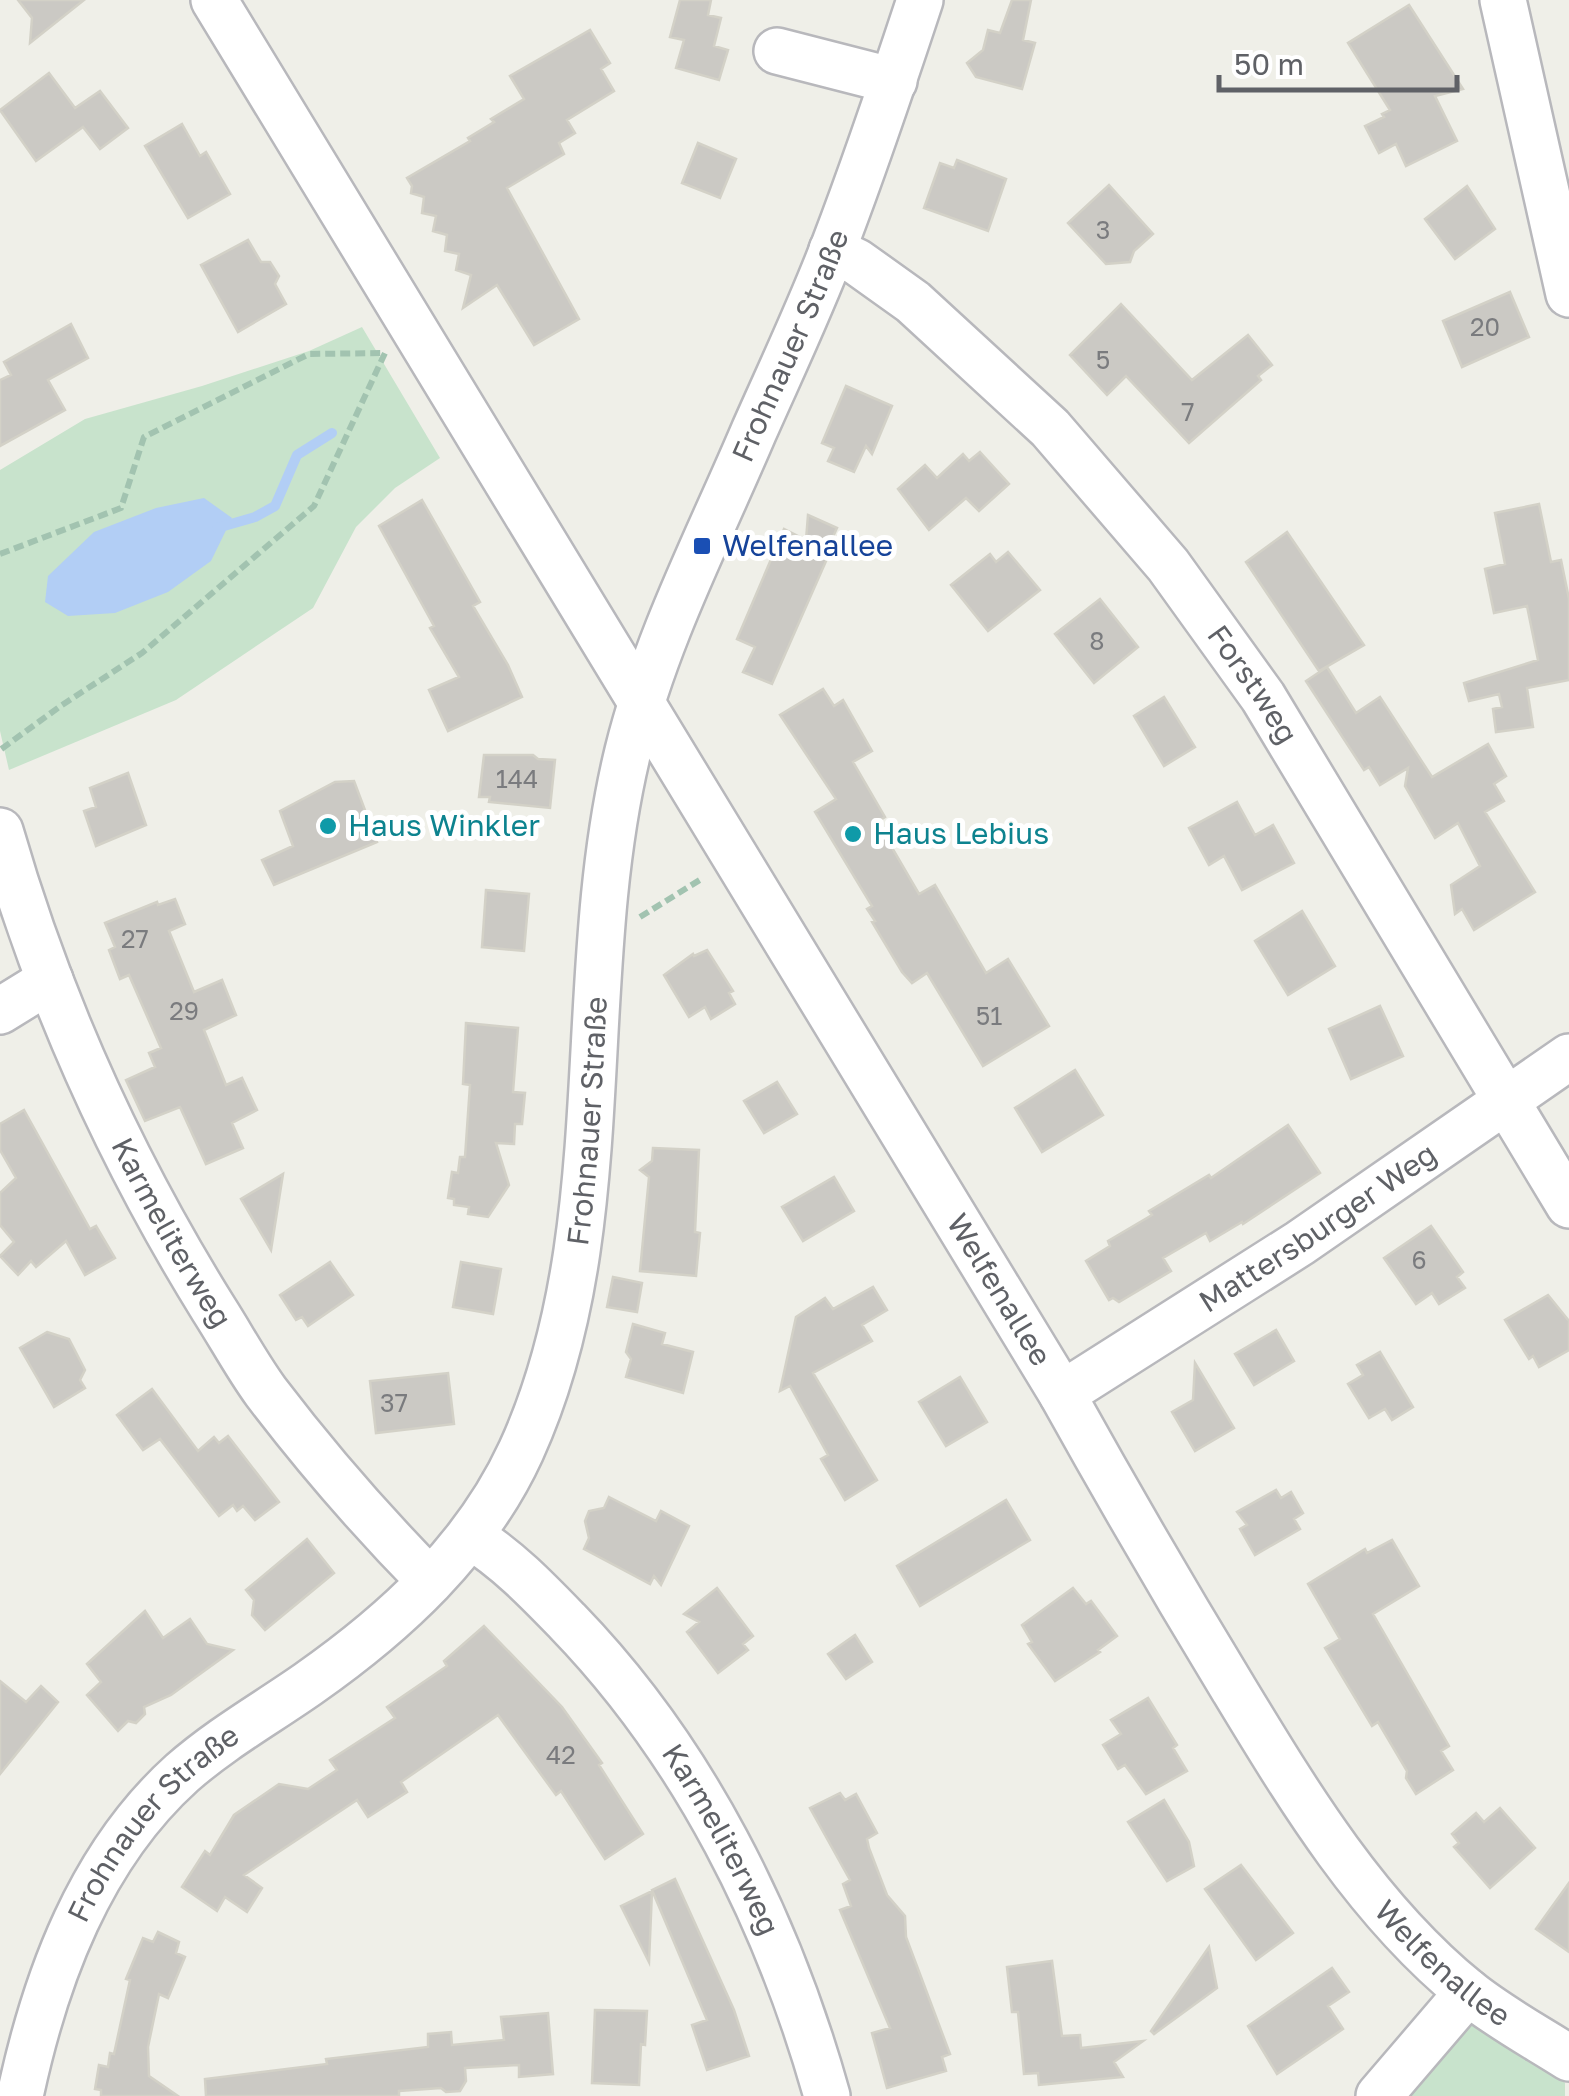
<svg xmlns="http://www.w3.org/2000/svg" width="1569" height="2096" font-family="'Golos Text',sans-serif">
<rect width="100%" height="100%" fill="#efefe8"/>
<!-- green -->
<path fill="#c8e3cc" d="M362,327l78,131 -45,30 -39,39 -43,81 -137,92 -167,70 -9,-39v-261l85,-51 117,-33 107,-35z
M1474,2024l84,50 7,9v13h-157l57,-68z"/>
<!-- water -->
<path fill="#b2cef5" d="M204,498l28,20 -21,43 -43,31 -53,21 -47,3 -23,-14 3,-26 46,-44 62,-24z"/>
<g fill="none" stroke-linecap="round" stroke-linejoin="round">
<!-- stream -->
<path stroke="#b2cef5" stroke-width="10" d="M217,528l38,-11 20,-11 22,-51 35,-22"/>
</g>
<!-- building -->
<path fill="#cbc9c4" stroke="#d3d1c7" stroke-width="2.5" d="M18,0h66l-54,43 2,-25z
M680,0h31l-3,15 13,3 -7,28 14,4 -9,30 -43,-12 8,-28 -14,-3z
M1012,0h19l-8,40 12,3 -13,46 -46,-12 -9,-14 16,-13 5,-20 12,3z
M1409,5l54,84 -28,7 22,45 -51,25 -10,-22 -17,9 -14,-27 19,-9 -2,-3 8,-4 -42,-67z
M590,30l20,33 -9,6 13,22 -47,29 8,13 -16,10 5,11 -57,34 72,131 -45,26 -37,-60 -34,23 8,-33 -15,-5 3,-16 -14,-3 2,-16 -14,-4 3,-15 -14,-3 2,-16 -13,-4 1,-7 -5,-8 63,-37 -2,-3 26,-16 -3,-3 33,-20 -14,-23z
M49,73l26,35 25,-17 28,37 -28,21 -17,-22 -47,34 -36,-51z
M182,124l18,32 6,-4 24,42 -42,24 -43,-72z
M698,143l38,16 -16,39 -38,-15z
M957,160l49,19 -18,52 -64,-23 16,-45 14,5z
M1109,185l44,49 -19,17 -4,11 -24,2 -38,-41z
M1467,186l28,43 -40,30 -30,-40z
M248,240l13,22h9l9,14 -4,8 11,20 -48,28 -37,-67z
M1510,292l19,45 -67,30 -19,-46z
M1121,304l71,76 56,-45 24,30 -14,11 3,4 -72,63 -63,-67 -19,19 -37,-40z
M71,324l17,34 -40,22 17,30 -65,36v-66l11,-5 -7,-13z
M846,386l46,20 -20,48 -6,-8 -12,26 -26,-11 6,-13 -12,-5z
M980,452l29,32 -30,27 -13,-13 -37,32 -31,-41 27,-24 12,13 26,-24 6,7z
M422,500l58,102 -7,4 35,59 14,32 -74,34 -19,-41 30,-13 -29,-49 4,-2 -55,-100z
M1539,504l12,58 10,-2 8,39v81l-42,8 6,39 -37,5 -3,-23 9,-2 -3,-13 -30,7 -5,-18 74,-23 -11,-54 -33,7 -9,-44 20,-5 -10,-51z
M808,515l29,13 -10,22 3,2 -58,132 -29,-12 12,-25 -18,-8 47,-110 22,11z
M1287,532l77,113 -45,26 -73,-109z
M1008,552l32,38 -52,41 -37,-46 39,-31 6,8z
M1100,599l38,48 -44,36 -39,-49z
M1327,667l29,46 24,-16 52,80 56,-33 18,32 -12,8 10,17 -19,11 50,80 -61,38 -12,-21 -7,5 -4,-29 29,-19 -22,-43 -23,15 -30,-52 3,-18 -28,17 -11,-18 -5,3 -58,-89z
M823,689l11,17 9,-6 29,51 -19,11 32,55 -8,5 42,72 16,-9 51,88 22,-14 41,67 -66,40 -56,-93 -15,10 -10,-11 -30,-50 3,-1 -8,-12 5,-3 -57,-94 21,-13 -56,-84z
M1164,697l31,50 -31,19 -30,-50z
M484,755h49l5,4 17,1 -5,48 -61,-6 1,-5h-11z
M128,773l18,52 -50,21 -12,-35 12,-4 -6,-19z
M354,781l23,61 -103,43 -12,-25 31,-14 -13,-35 55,-29z
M1237,802l18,33 18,-10 21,38 -52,27 -18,-34 -15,9 -20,-37z
M486,890l43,4 -5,57 -42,-4z
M175,899l10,25 -16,7 25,61 28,-12 14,35 -32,15 22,55 16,-7 15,32 -25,13 11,25 -37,16 -26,-57 -35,14 -19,-41 29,-13 -6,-14 12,-5 -32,-73 -9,4 -11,-29 6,-3 -10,-24 52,-21 1,3z
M1302,911l33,55 -47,29 -33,-54z
M707,950l26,41 -4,2 6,11 -24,15 -6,-12 -16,10 -25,-42 29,-21 1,2z
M1380,1006l23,50 -52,23 -22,-50z
M466,1023l52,5 -5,64 12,1 -3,31h-7l-1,20 -18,-1 13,42 -21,32 -20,-3 1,-7 -15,-2v-6l-6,-1 4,-26 6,1 2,-16h5l5,-72 -7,-1z
M1075,1070l28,45 -61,37 -27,-44z
M777,1082l20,32 -33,19 -20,-32z
M24,1110l66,119 6,-3 19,32 -30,17 -19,-34 -30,26 -5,-6 -13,14 -18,-19 14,-14 -14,-17v-32l16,-15 -16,-28v-26z
M1288,1125l32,48 -77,51 -1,-2 -32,19 -4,-8 -43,25 8,13 -52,31 -6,-4 -4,2 -23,-39 24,-15 -2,-5 44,-26 -3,-4 60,-36 2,3z
M653,1148l46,2 -4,82 5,1 -4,43 -56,-5 9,-94 -9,-7 12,-9z
M283,1174l-12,76 -30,-51z
M834,1177l20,34 -51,30 -21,-34z
M1431,1226l32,46 -6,5 8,11 -26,16 -7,-11 -16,11 -32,-46z
M330,1262l23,33 -45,31 -6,-9 -6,3 -16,-25z
M461,1262l40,7 -8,45 -40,-7z
M613,1277l29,6 -5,29 -30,-5z
M873,1287l14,23 -25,15 10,16 -59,32 64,107 -32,20 -24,-41 7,-4 -38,-69 -10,5 16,-74 29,-19 8,11z
M1548,1295l21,26v29l-30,17 -6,-11 -4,3 -24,-39z
M633,1324l32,9 -3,11 31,8 -10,41 -57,-16 5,-18 -5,-7z
M1276,1330l18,31 -40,24 -19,-31z
M47,1332l22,7 16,31 -5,10 5,8 -31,19 -34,-59z
M1380,1352l33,55 -21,13 -7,-11 -16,9 -21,-34 15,-9 -6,-10z
M1195,1363l39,65 -39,23 -23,-39 21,-12z
M448,1373l6,51 -78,9 -6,-52z
M960,1377l27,45 -41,24 -27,-44z
M152,1389l46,62 16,-14 5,6 9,-7 51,66 -24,18 -12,-14 -6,5 -4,-6 -14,11 -59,-77 -17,11 -26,-35z
M1276,1490l5,8 10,-6 12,21 -9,6 6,10 -45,26 -15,-26 7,-4 -10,-13z
M609,1497l47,24 5,-10 28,15 -28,59 -7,-9 -4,8 -66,-35 5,-11 -4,-17 4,-10 15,-3z
M1006,1500l24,40 -110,66 -23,-40z
M307,1539l27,34 -69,57 -13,-15 2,-15 -8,-10z
M1392,1540l27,46 -46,28 76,132 -8,5 12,19 -37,24 -10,-16 1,-7 -29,-49 -6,4 -47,-78 15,-9 -32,-55 57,-35 2,4z
M717,1588l36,48 -10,8 5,6 -30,23 -31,-41 12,-10 -15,-8z
M1073,1588l13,16 5,-3 26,35 -19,14 2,2 -45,29 -27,-37 4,-2 -10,-17z
M145,1611l18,27 27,-19 17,25 26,6 -62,45 -27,12 1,7 -9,9 -8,-2 -10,10 -31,-36 14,-13 -14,-18z
M484,1626l78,81 40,56 -3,2 44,69 -38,25 -44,-68 -5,4 -58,-80 -97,67 6,10 -39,25 -11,-17 -113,75 18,13 -15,24 -22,-15 -8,14 -35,-24 23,-36 5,4 24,-40 45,-31 29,5 29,-19 -7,-10 65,-42 -8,-11 60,-41 -3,-5z
M855,1635l17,27 -26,17 -18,-25z
M0,1681l26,21 15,-16 17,16 -58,72z
M1148,1698l29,47 -4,3 14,23 -41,23 -21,-29 -7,4 -15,-24 18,-11 -10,-14z
M840,1793l5,7 11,-6 21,39 -10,6 2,9 18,47 18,21 1,21 44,117 -8,3 4,14 -59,17 -15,-55 18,-5 -50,-118 11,-4 -8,-22 7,-4 -40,-72z
M1164,1800l25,42 5,24 -27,15 -39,-59z
M1500,1808l35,40 -45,40 -36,-41 5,-4 -7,-9 24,-21 8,9z
M1241,1865l52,68 -37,27 -51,-71z
M675,1879l59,131 15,46 -42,14 -15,-45 15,-5 -55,-130z
M1569,1883v69l-33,-23z
M652,1891l-3,71 -28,-56z
M158,1932l21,10 -3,11 9,4 -17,41 -9,-4 -11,53 1,29 29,20h-77v-6l-6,-1 4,-24 9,2 2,-14 4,1 16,-74 -4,-1 17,-41 10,4z
M1209,1947l8,41 -63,46 -3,-3z
M1052,1961l10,75 18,-1 1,13 62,-7 -29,21 9,15 -84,8 -1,-12 -14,1 -6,-62h-6l-5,-45z
M1332,1968l17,24 -21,14 15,23 -66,45 -29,-48z
M595,2010l52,1 -2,34 -4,-1 -2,41 -47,-2z
M548,2013l5,61 -34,3v-12l-54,3 1,13 -6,10 -14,1 -5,-4 -42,3v5h-193l-1,-17 122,-15 -1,-5 102,-12v-13l23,-2 1,13 52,-5 -3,-23z"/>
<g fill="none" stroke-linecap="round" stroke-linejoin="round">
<defs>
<g id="minor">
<path id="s1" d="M214,0l848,1394c55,99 112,197 171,294 66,109 134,222 235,304 31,25 68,45 101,66"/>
<path d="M1503,0l66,294"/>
<path d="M777,51l117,30"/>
<path id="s2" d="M832,250l25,12 56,40 137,126 118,137 95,132 306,508"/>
<path id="s3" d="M0,831c48,167 121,329 213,477 18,28 34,58 53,84 51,67 105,129 164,189"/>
<path d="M0,1011l50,-31"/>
<path id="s4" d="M1062,1394l238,-151 269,-186"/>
<path id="s5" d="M470,1536c37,23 66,53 97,85 127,131 211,300 260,475"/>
<path id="s6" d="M20,2096c25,-118 70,-240 162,-323 40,-35 83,-59 126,-89 87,-61 168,-135 213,-233 100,-219 51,-471 107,-700 28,-113 81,-214 126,-320 27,-61 56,-122 80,-185 31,-81 59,-164 86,-246"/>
<path d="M1379,2096l89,-104"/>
</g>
</defs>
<!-- minor casing -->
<use href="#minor" stroke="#b8b8bc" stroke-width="50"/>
<!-- path -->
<path stroke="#a2c3b0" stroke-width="6" stroke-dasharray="10 5" stroke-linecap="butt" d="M0,554l121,-46 23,-71 165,-83 76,-1 -71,153 -172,147 -80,52 -62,45
M640,917l63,-39"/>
<!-- minor -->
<use href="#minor" stroke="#fff" stroke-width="45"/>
</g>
<!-- markers -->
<rect fill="#1a4fb4" stroke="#fff" stroke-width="4" x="692" y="536" width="20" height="20" rx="5"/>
<g fill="#0f9aa8" stroke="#fff" stroke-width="4">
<circle cx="328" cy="826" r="10"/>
<circle cx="853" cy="834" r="10"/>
</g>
<g text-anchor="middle" stroke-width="10" stroke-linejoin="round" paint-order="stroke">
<!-- number labels -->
<g font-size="25" fill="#7a7b7e">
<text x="1103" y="239">3</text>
<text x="1485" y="336">20</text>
<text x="1103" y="369">5</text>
<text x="1188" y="421">7</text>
<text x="1097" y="650">8</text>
<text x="517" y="788">144</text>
<text x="135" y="948">27</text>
<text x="184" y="1020">29</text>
<text x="989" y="1025">51</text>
<text x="1419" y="1269">6</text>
<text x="394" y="1412">37</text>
<text x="561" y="1764">42</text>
</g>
<!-- street labels -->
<g font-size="30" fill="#5f6166" stroke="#fff">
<text dy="10" stroke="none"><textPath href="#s6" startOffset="1990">Frohnauer Straße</textPath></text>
<text dy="10" stroke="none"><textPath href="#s2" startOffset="610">Forstweg</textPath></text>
<text dy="10" stroke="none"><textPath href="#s6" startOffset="1180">Frohnauer Straße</textPath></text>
<text dy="10" stroke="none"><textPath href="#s4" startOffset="305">Mattersburger Weg</textPath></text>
<text dy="10" stroke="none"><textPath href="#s3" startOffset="438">Karmeliterweg</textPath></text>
<text dy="10" stroke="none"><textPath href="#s1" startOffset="1510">Welfenallee</textPath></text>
<text dy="10" stroke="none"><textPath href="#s6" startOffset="310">Frohnauer Straße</textPath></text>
<text dy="10" stroke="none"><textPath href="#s5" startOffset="398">Karmeliterweg</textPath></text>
<text dy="10" stroke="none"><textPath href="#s1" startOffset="2320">Welfenallee</textPath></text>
</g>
<!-- transit labels -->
<g font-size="30" fill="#164399" stroke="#fff" text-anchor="start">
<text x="722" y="556">Welfenallee</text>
</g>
<!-- culture labels -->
<g font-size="30" fill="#0d838f" stroke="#fff" text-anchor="start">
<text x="348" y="836">Haus Winkler</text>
<text x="873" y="844">Haus Lebius</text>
</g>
</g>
<!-- scale -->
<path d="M1219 75v15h238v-15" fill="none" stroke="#5f6166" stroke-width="5"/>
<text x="1234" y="75" font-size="30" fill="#5f6166" stroke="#ffffff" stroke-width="8" paint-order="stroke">50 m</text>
</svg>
